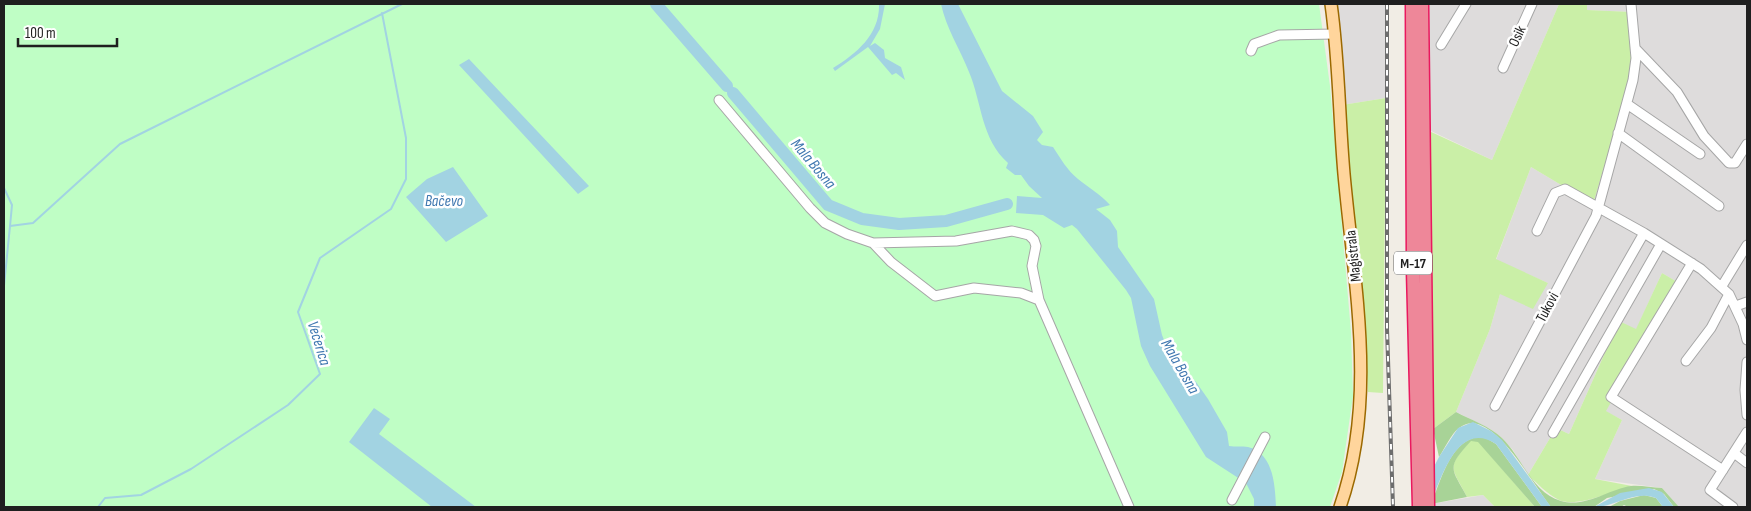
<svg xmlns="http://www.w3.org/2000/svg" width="1751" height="511" font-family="'Sofia Sans Condensed',sans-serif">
<rect width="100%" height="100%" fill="#f1ede5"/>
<!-- residential -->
<path fill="#dedcdc" d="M1332,4h55l-1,94 -44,7z
M1426,4h133l-67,156 -63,-30z
M1587,4h160v503h-68l-17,-19 -67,-9 27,-59 -17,-9 74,-128 -17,-10 -26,57 -17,-9 -50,113 -13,-6 -28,47 -15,-25 -11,-12 -12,-9 -34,-17 34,-83 10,-35 48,-11 -52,-23 35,-93 62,37 39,-192 -46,-2z
M1483,495l12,12h-64v-3z"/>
<!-- grass -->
<path fill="#caefa7" d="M1559,4h28v6l45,2 1,41 -4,30 -36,121 -62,-37 -35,92 52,24 -15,26 -33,-15 -10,35 -34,83 -23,17 -2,-55 2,-74 -6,-68 2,-101 63,29z
M1386,98l-3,295 -15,-1 -5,-84 -21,-203z
M1662,273l17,10 -73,128 16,9 -27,59 37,7c-18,5 -55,22 -73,14 -12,-6 -21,-16 -31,-25l28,-47 13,6 50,-113 17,8z
M1470,441h8l57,66h-40l-12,-12 -16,2c-15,-30 -22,-28 3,-56z"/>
<!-- forest -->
<path fill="#a8d397" d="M1456,412c15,8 33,14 46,26 20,19 30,55 59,63 25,7 48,-12 70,-15 10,-1 21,2 31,2l17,19h-5l-10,-13 -10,-5 -47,9 -13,9h-43c-16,-19 -61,-105 -92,-79 -8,6 -14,20 -20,29l-6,-28z
M1476,437l10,1 10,6 46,63h-7l-57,-65 -7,-1c-26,28 -19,27 -4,56l-36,7c10,-23 18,-60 45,-67z
M1644,495l12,3 7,9h-35l-4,-2 -3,2h-12l11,-6z"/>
<!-- park -->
<path fill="#bffec5" d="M4,4h1315l11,82 21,246 2,64 -11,76 -12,35h-1326z"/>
<!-- water -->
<path fill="#a2d3e2" d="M879,4h6l-5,25 -10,17 5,-3 9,7 1,8 16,9 4,13 -9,-7 -4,2 -24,-28 -33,24 -2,-3c24,-15 47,-34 46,-64z
M941,4h17l44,87 31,25 10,16 -6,8 5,5 11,2c8,12 14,23 25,32 11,9 22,15 32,26l-14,4 14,11 7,11 1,16 36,52 8,36 11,27 23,20 12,17 19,33 2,14c6,1 13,0 19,1 26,6 27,40 28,60h-22v-8l-8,-16 -40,-26 -56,-91 -9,-20 -10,-48 -5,-8 -49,-61 -5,-4 -8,3 -21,-13 -27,-2 1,-17 25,2 -13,-12 -8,-11h-6l-9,-7 2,-5c-27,-24 -26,-60 -39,-91 -9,-23 -23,-44 -28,-68z
M469,59l120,127 -11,8 -119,-129z
M453,167l35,49 -42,26 -40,-45 21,-18z
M374,408l16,11 -11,15 97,73h-44l-83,-65z
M1473,422l18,9 11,9 49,67h-9l-46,-63c-39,-25 -55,36 -67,63h-16l26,-50 19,-29z
M1649,488l13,4 12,15h-11l-7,-9c-23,-8 -39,9 -62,9l26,-14z"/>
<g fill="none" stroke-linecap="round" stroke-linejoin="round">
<!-- stream -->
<path stroke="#a2d3e2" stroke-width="2" d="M4,188l8,17 -2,21
M4,286l6,-60 23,-3 87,-79 282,-140
M98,507l7,-9 36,-3 50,-26 97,-64 32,-31 -22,-62 22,-54 71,-49 15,-30v-41l-24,-125"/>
<!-- river -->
<path stroke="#a2d3e2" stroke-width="12" d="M656,4l71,82
M733,93l95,112 34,14 37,5 47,-3 61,-17"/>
<defs>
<path id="minor" d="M1441,45l25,-41
M1635,48l42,44 27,44 25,27h6l12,-19
M1251,51l3,-7 25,-9 56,-1
M1503,68l29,-64
M719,100l91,108 15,15 22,11 26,9 83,-2 56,-10 17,4 5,5 2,6 -4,20 7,34 90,207
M1627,104l73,50
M1618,133l101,73
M1537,231l18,-38 10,-4 79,44 57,36 28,25 14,30 4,16
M873,243l18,19 44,34 39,-8 47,5 18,7
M1692,263l-81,134 112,73
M1722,286l25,-41
M1736,306l11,-4
M1686,361l25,-33 18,-34
M1747,362l-2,28 2,25
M1495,406l101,-190 37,-136 3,-22 -5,-54
M1533,427l111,-194
M1553,433l108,-189
M1734,453l13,10
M1232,500l33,-63
M1733,507l-23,-17 37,-58"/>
<path id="major" d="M1331,4c8,56 8,113 13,170 10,111 34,224 -4,333"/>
<path id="highway" d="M1412,4l1,267 6,236
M1422,4l6,503"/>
</defs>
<!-- minor casing -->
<use href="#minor" stroke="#a6a6a6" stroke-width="11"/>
<!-- major casing -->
<use href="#major" stroke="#9b6900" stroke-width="14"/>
<!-- highway casing -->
<use href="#highway" stroke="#e9185e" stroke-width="15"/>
<!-- minor -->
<use href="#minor" stroke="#fff" stroke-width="9"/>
<!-- major -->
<use href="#major" stroke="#ffd59c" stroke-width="11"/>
<!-- highway -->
<use href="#highway" stroke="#ee8799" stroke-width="12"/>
<defs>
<path id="rail" d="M1387,4v325l6,178"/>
</defs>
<!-- rail casing -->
<use href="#rail" stroke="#6d6d6d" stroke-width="4"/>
<!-- rail -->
<use href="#rail" stroke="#fff" stroke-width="2" stroke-dasharray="5.5" stroke-linecap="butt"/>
</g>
<g text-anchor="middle" stroke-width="5" stroke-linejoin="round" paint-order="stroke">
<!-- shield labels -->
<rect fill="#fff" stroke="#626262" stroke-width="1" x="1394" y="251.5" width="38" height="23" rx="4"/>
<g font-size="14" font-weight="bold" fill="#1f1f1f">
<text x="1413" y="268">M-17</text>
</g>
<!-- street labels -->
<g font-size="15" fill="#1f1f1f" stroke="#fff">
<text transform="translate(1517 36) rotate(-65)" y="5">Osik</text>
<text transform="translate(1353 256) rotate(-96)" y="5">Magistrala</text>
<text transform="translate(1547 307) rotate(-62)" y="5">Tukovi</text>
</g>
<!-- water labels -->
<g font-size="16" font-style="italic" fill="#4078b0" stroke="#fff">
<text transform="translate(814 163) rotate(50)" y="6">Mala Bosna</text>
<text x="444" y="206">Bačevo</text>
<text transform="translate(320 343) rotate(73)" y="6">Večerica</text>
<text transform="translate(1181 366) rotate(60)" y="6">Mala Bosna</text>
</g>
</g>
<!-- border -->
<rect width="1751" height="511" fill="none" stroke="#1f1f1f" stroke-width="10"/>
<!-- scale -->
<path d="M18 38v8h99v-8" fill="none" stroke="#1f1f1f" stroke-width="2.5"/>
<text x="25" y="38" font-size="15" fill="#1f1f1f" stroke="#ffffff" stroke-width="4" paint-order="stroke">100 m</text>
</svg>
